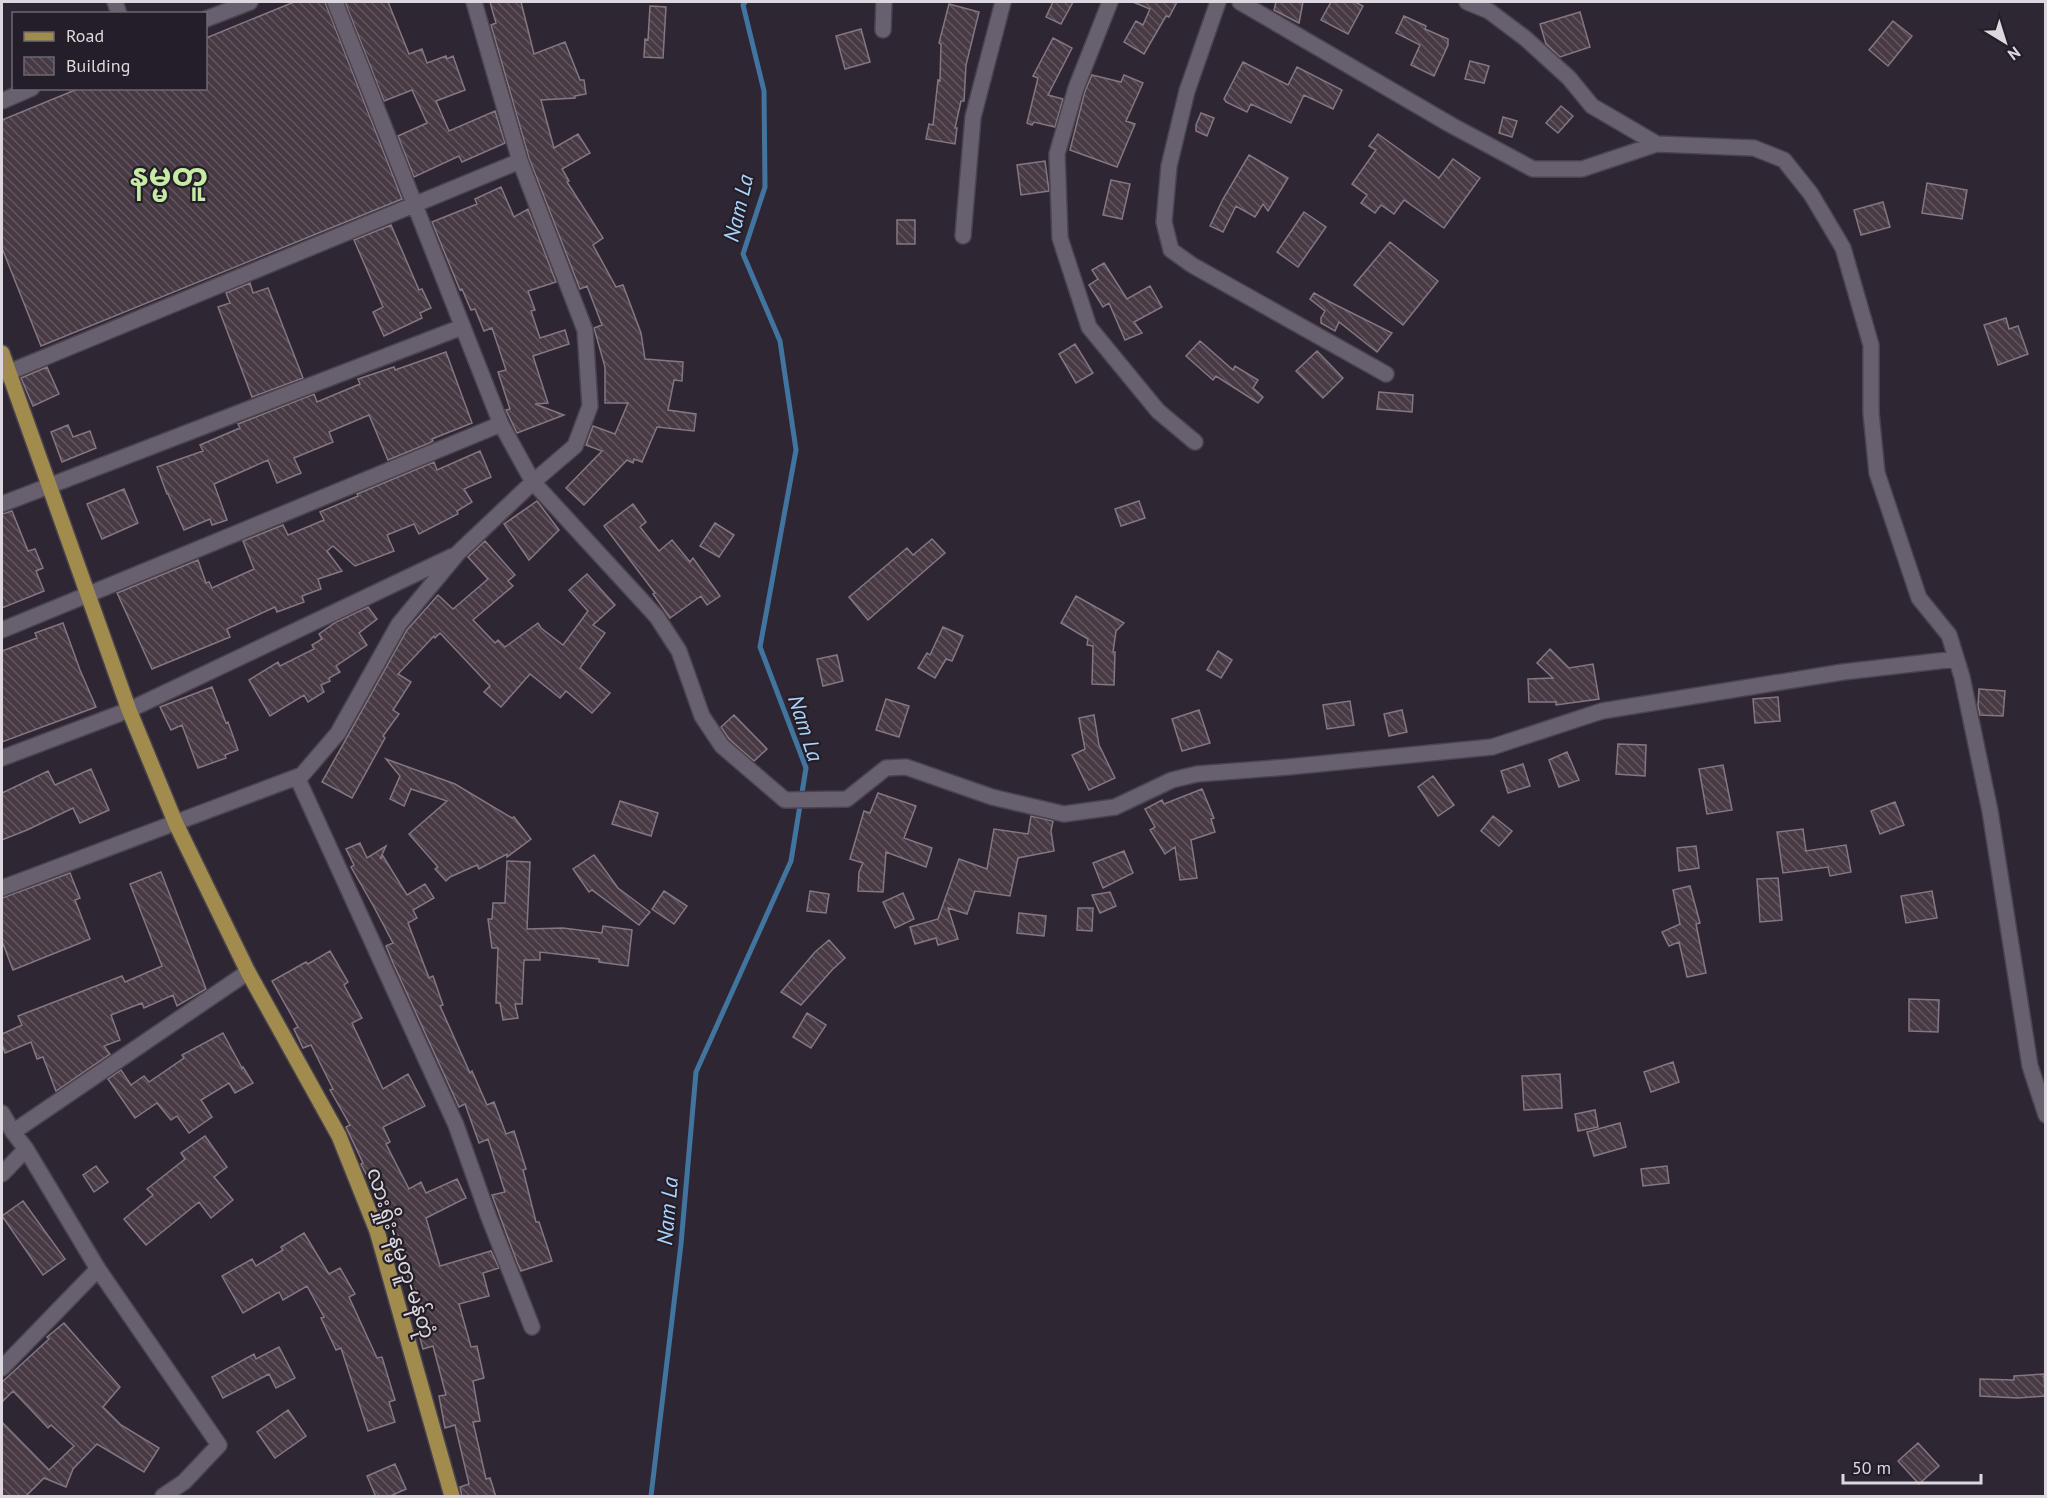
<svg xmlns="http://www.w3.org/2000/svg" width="2047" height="1498" font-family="'PT Sans','Noto Sans Myanmar',sans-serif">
<defs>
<pattern id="building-back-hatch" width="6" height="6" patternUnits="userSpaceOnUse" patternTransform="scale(1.5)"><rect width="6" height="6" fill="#473a44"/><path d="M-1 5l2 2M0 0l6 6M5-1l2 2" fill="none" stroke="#61565f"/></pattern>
</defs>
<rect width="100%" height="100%" fill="#2e2733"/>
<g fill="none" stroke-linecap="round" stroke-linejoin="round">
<!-- stream -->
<path stroke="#4175a0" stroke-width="5" d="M651,1496l30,-252 15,-172 95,-211 15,-93 -46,-121 36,-197 -16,-109 -37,-87 22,-67 -1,-96 -21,-86 2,-3"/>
</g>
<!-- building -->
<path fill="url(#building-back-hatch)" stroke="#857782" stroke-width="1.5" d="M294,2h31l77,197 -361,147 -39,-98v-128l78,-32h126v-50z
M345,2h43l21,52 13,-5 5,14 19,-7 1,3 6,-3 12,34 -29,11 13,30 46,-20 10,32 -43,19 -3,-6 -45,21 -16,-41 29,-13 -15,-33 -28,11z
M490,2h31l13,52 31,-12 15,38h4l2,14 -11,2v2l-34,2 13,48 24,-14 12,19 -28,16 7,12 -2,1 36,56 -10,7 23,42 7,-2 18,48 4,26 38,3 -1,19 -8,-1 -6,30 28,4 -2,17 -37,-4 -15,35 -8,-3 -1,4 -6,-3 -43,45 -18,-17 36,-37 -16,-6 7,-19 22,8 13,-31h-23v-36l-11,-39 8,-3 -15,-39 -7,3 -51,-131 -38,-133 5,-2z
M1053,2h20l-12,22 -15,-7z
M1133,2h44l-8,15 -3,-1 -22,38 -20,-12 12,-21 7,4 7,-16z
M1276,2h27l-4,21 -25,-13z
M1331,2h24l8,4 -15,28 -27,-14z
M949,4l30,8 -13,53 -2,36h-3l-6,27h2l-2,16 -29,-5 3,-15 4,1 5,-45 2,1 1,-37 -2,-1z
M650,6l16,1 -3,51 -19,-1 1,-18 3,1z
M1580,12l10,35 -30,10 -14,-13 -6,-20z
M1404,16l22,10 -1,3 23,10v6l-14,31 -23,-11 9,-20 -24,-12z
M1893,21l19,15 -24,30 -19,-16z
M861,29l9,33 -25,7 -9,-33z
M1053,38l19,10 -24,47 15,4 -8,28 -21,-5 -2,3 -5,-2 11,-45 -5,-2z
M1470,61l19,5 -5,17 -19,-4z
M1243,62l45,23 9,-18 45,23 -9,19 -29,-14 -13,28 -40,-19 -4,8 -21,-10 -2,-3z
M1092,75l29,7 3,-7 19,8 -17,38 9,3 -18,43 -47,-17 15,-59z
M1561,106l12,10 -15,17 -12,-10z
M1201,113l13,5 -7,18 -11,-5v-6z
M1503,117l14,4 -5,16 -13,-4z
M1378,134l61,44 14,-19 27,19 -36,50 -40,-28 -10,14 -13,-9 -6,8 -14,-10 6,-8 -15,-11 24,-34 -7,-4z
M1249,155l39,23 -20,33 -5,-7 -8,13 -19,-11 -13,26 -13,-6 13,-27z
M1045,161l4,30 -28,4 -4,-30z
M1111,180l19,4 -8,35 -19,-4z
M1927,183l40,7 -5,29 -40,-6z
M501,187l13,30 14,-8 28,73 -28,9 7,19 -4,1 9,27 25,-8 4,14 -36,12 15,47 -13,1 29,11 -47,18 -11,-23 4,-1 -12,-37 8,-2 -14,-42 -8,3 -9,-22 -4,1 -9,-21 -2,1 -28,-68 45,-18 -2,-5z
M1883,202l7,25 -29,8 -7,-25z
M1304,212l22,15 -28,40 -21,-15z
M897,220h18v24h-18z
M391,225l28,65 3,-1 9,19 -11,5 2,5 -38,18 -11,-24 10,-5 -29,-67z
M1390,242l48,39 -35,44 -49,-40z
M1104,263l23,36 23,-13 12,21 -28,15 8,11 -17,7 -16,-37 -6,4 -14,-22 9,-6 -6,-9z
M250,283l3,10 15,-5 35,90 -51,19 -34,-90 12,-4 -4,-10z
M1314,293l16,9 62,31 -15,19 -38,-30 -4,9 -14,-8v-5l4,-7 -15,-12z
M2006,318l3,11 9,-3 10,28 -30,11 -14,-40z
M1200,341l33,29 2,-4 23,14 -5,8 10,9 -5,6 -42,-27 -3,4 -27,-24z
M1075,344l18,29 -17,10 -17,-29z
M1317,351l26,27 -20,20 -27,-27z
M446,352l26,71 -40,16 1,2 -6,3 -39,16 -19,-45 -40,17 4,10 -39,16 7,15 -24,10 -9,-23 -54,24 13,36 -15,5 -2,-6 -26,11 -16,-36h-1l-10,-27 46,-16 -3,-6 40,-17 -2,-4 76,-30 3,8 43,-18 -2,-5 36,-12 1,3z
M47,367l12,27 -26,12 -12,-28z
M1379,392l34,3 -1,17 -35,-3z
M68,425l5,12 17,-6 6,17 -34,14 -11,-30z
M480,451l11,26 -27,12 8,13 -15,9 1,3 -39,20 -5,-10 -27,11 7,16 -39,15 -22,-20 -6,5 15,20 -24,8 3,10 -19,7 2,6 -27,10 -2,-5 -48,22 3,8 -78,32 -35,-76 81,-33 8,23 3,-1 3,6 42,-19 -11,-28 40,-16 5,10 36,-15 -4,-8 38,-16 -1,-2 77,-32 3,8z
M124,489l14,34 -36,16 -15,-35z
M537,501l22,29 -30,30 -25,-36z
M1139,501l6,17 -24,8 -6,-17z
M633,504l13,18 -6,5 19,24 13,-11 18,22 3,-4 27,38 -13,9 -6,-9 -31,22 -17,-24 2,-1 -51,-67z
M12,511l16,40 7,-2 8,19 -7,3 8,20 -42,17v-94z
M715,523l19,12 -15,22 -19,-11z
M932,539l13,14 -77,67 -19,-23 58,-49 6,7z
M485,541l30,34 -7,6 5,5 -40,34 22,23 3,-3 7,7 33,-24 3,5 22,17 25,-34 -19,-21 18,-16 28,31 -22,20 12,8 -25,35 30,25 -18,20 -26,-22 -6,7 -30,-24 -29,33 -17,-15 6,-6 -50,-53 -5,5 -1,-2 -36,38 13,8 -18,28 6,4 -16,22 2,2 -33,60 -30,-16 85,-152 31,-35 15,14 35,-30 -20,-22z
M1076,596l48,27 -8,8 -3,21h2l-1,33 -22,-1 1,-38 -6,-1 1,-6 -27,-16z
M368,607l9,12 -18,14 8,12 -31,21 4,6 -11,6 1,3 -9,4 3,7 -16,10 -4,-7 -34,21 -21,-36 29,-18 2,4 34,-17 -2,-4 10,-6 -3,-5 17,-12z
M63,623l17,47 16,37 -94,35v-91l35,-13 -2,-5z
M943,627l20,9 -11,25 -6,-2 -11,19 -17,-10 9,-15 3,2z
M1550,649l19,19 24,-4 6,35 -43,6v-3h-27l-1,-23 25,-1 -16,-15z
M1218,651l14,9 -11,18 -14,-8z
M837,655l6,26 -20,5 -6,-27z
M212,687l14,36 2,-1 10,28 -13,5 1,3 -28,10 -16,-43 -11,5 -11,-23z
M1979,689l26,2 -2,25 -23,-1 -2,-9z
M1778,697l2,24 -25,2 -2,-24z
M886,699l23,7 -10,31 -23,-7z
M1350,701l4,24 -27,4 -4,-24z
M1199,710l11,33 -28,8 -10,-32z
M1402,710l5,22 -18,4 -5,-22z
M734,715l33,34 -13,12 -25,-22 -8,-12z
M1094,715l5,30 16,33 -26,12 -17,-35 13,-6 -6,-31z
M1618,744l28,1 -1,31 -29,-2z
M1567,752l12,28 -20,7 -10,-27z
M386,759l69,25 57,34 2,-1 17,22 -24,18v-3l-28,15 -2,-4 -27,12 -4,4 -11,-12 3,-2 -29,-33 38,-33 -36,-12 -7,17 -14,-7 10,-23z
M1523,764l7,22 -22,7 -7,-22z
M1723,765l9,45 -25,4 -8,-45z
M91,769l18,41 -29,13 -7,-15 -46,22 -25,10v-47l46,-22 7,14z
M1433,776l21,29 -16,11 -20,-29z
M1202,789l12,29 -3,1 4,13 -24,8 6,38 -17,2 -5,-33 -10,7 -15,-24 5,-3 -10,-18 17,-9 2,4z
M878,793l38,13 -12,32 28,10 -6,19 -40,-15 -3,40 -25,-1 1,-19 4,-9 -13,-4 14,-48 6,2z
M620,801l38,12 -7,23 -39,-12z
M1895,802l9,23 -24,9 -9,-23z
M1031,816l22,5 -2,10 3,20 -36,7 -8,38 -35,-5 -8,23 -19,-6 10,31 -20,6 -2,-7 -21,6 -5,-17 28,-8 21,-60 28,10 7,-40 34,5z
M1493,816l19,15 -13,15 -18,-15z
M1803,829l3,22 40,-6 5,27 -21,4 -2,-9 -45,6 -6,-41z
M360,843l7,15 19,-12 -6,13 3,-3 24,39 18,-11 9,14 -21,12 4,8 -9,5 21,55 4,-2 10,29 -3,1 30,67 2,-2 15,34 7,-3 12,32 8,-3 12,38 -3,1 13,52h3l13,39 -31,10 -4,-9 -25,-67 13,-3 -17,-53 -9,4 -14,-39 -6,3 -66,-144 -7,-17 7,-3 -19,-36 -23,-40 3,-2 -8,-16z
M1696,846l3,22 -20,3 -2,-23z
M1124,851l9,22 -30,15 -10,-25z
M594,855l24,33 32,24 -11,13 -47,-35 -3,2 -16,-23z
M507,861l23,1 -3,67 36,-1 39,5 1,-7 29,4 -4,36 -29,-4v-3l-59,-7v8h-16l-2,44h-7l3,14 -15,2 -3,-17h-4l2,-55h-6l-4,-29h4l1,-16h12z
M161,872l45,117 -29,17 -4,-11 -29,13 -2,-5 -31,12 9,25 -16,6 6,8 -54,37 -13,-34 -6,2 -6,-17 -26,11 -3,-9v-10l20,-9 -4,-9 104,-40 3,6 37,-16 -32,-82z
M70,873l10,25 -5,2 15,39 -77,31 -11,-29v-43z
M1778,878l4,42 -22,2 -3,-43z
M1690,886l10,37 -4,1 10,49 -19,4 -8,-35 -10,4 -7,-14 18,-8 -7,-34z
M664,891l23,15 -13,18 -22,-15z
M810,891l19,3 -3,19 -19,-2z
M1932,891l5,27 -31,5 -5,-27z
M1110,892l6,14 -16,7 -8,-18z
M903,893l11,26 -19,9 -12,-26z
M1078,908h15l-1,23 -15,-1z
M1019,913l27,3 -2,20 -27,-3z
M829,940l16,18 -13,12 -31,35 -20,-13 34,-40z
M330,951l18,31 -4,3 18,33 -10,5 31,66 25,-15 17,32 -42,21 7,15 -4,2 23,45 12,-7 5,11 31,-14 9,19 -40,20 14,48 51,-15 8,17 -16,5 6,23 -30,8 12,43 6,-1 7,32 -11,3 7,40 -7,1 13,57 4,-1 6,19h-34l-2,-10 9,-3 -14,-59 -10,3 -6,-32 7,-1 -13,-49 -10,3 -8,-29 5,-2 -21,-71 -21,-42 3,-2 -20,-39 2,-1 -17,-36 4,-2 -20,-35 3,-1 -22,-44 -8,3 -9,-19 4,-2 -26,-46 34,-19 2,2z
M1909,999l30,1 -1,32 -29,-1z
M807,1013l19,12 -15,23 -18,-11z
M223,1033l19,35 1,-1 10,16 -18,10 -6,-10 -28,17 11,17 -23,16 -12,-17 -6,4 -14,-17 -22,15 -27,-39 13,-9 10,15 13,-9 5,6 35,-24 -2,-3z
M1673,1062l6,20 -28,10 -7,-20z
M1560,1074l2,34 -38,2 -2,-34z
M1595,1110l3,17 -20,4 -3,-17z
M1620,1123l6,24 -32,9 -7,-24z
M205,1136l22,31 -13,10 19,23 -22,18 -12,-16 -53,43 -22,-26 29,-24 -6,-6 38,-30 -4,-6z
M96,1166l12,16 -14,10 -11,-17z
M1667,1166l2,17 -26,3 -2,-17z
M23,1201l42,58 -22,16 -41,-59z
M304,1233l25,41 11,-6 15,26 -6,3 28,61 5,-1 13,43 -6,2 6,20 -27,9 -27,-83 -5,2 -15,-32 3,-1 -17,-31 -24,14 -4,-8 -36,21 -21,-37 30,-17 4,7 27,-16 -2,-3z
M64,1323l56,64 -17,20 18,18 38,23 -15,24 -47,-28 -24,25 -7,18 -22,-9 -19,19h-23v-75l47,48 25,-24 -23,-21 -3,3 -35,-37 -11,11v-20l47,-43 -2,-2z
M279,1347l16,31 -19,10 -7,-14 -46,24 -11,-21 42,-23 2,5z
M2044,1374l1,22 -27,2 -38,-2v-17l34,1v-4z
M288,1410l18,26 -31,22 -18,-26z
M1918,1443l21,23 -20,18 -21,-23z
M395,1464l11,25 -18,8h-12l-9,-21z"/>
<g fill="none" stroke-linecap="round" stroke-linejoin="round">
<defs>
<path id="minor" d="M115,2l4,12
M335,2l166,422 32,58 124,135 22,34 23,65 20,30 63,54 62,-1 39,-31 20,-1 86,30 72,17 51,-7 57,-27 25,-6 91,-7 204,-20 110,-36 241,-39 113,-13
M1110,2l-34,86 -19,66 3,84 29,89 69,84 37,31
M1218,2l-31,89 -18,75 -5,56 7,28 21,15 194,109
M1240,2l211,123 82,44h49l75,-25
M1467,2l22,9 36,27 44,40 23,28 65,38 97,4 30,12 27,34 32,54 28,97v68l6,60 42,125 30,37 13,42 28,134 40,255 16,49
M206,19l44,-17
M883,30l1,-28
M2,101l30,-13
M963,236l10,-119 30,-115
M2,375l518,-214
M2,504l460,-177
M2,630l499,-206
M2,758l127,-48 324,-154
M297,777l159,348 32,90 44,112
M2,888l300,-113 36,-42 61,-109 59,-71 75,-71 42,-36 15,-40 -5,-76 -65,-169 -46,-159
M2,1113l11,19 13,17 72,120 121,176 -35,37 -21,14
M13,1132l235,-160
M2,1174l24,-25
M2,1368l96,-99"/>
<path id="major" d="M2,353l127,357 47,114 72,148 91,164 38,95 75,265"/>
</defs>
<!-- minor casing -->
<use href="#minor" stroke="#4a444e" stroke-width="18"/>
<!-- major casing -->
<use href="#major" stroke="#4a444e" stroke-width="18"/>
<!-- minor -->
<use href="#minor" stroke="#68606e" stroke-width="15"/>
<!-- major -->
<use href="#major" stroke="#a18c4e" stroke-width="15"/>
</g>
<g text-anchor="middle" stroke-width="4.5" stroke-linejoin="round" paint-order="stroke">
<!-- street labels -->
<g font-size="21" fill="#ddd8e0" stroke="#241e29">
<text transform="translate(401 1253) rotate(72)" y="7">လားရှိုး-နမ္မတူ-မန်တုံ</text>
</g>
<!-- water labels -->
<g font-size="22" font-style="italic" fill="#aad5fc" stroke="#241e29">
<text transform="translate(738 208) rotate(-77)" y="8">Nam La</text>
<text transform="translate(806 728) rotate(72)" y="8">Nam La</text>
<text transform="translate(667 1211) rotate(-85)" y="8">Nam La</text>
</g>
<!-- town labels -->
<g font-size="33" font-weight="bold" fill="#c6eba4" stroke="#241e29">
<text x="169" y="186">နမ္မတူ</text>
</g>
</g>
<!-- border -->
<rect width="2047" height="1498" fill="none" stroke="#ddd8e0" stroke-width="6"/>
<!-- legend -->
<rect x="12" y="12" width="195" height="78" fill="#241e29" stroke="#6e6872" stroke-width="1.5"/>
<rect x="24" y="32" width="30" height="9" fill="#a18c4e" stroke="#6e6872" stroke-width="1.5"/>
<text x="66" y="42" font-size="18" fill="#ddd8e0">Road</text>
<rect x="24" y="57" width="30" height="18" fill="url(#building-back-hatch)" stroke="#6e6872" stroke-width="1.5"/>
<text x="66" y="72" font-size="18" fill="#ddd8e0">Building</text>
<!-- north arrow -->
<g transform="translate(2005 42) rotate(142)" stroke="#241e29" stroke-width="4.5" paint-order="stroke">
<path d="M0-4.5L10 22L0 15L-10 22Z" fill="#ddd8e0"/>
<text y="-9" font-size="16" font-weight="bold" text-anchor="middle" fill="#ddd8e0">N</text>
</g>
<!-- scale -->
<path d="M1843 1474v9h138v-9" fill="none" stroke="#ddd8e0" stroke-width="3"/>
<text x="1852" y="1474" font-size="18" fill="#ddd8e0" stroke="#241e29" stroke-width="4.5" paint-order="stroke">50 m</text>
</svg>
